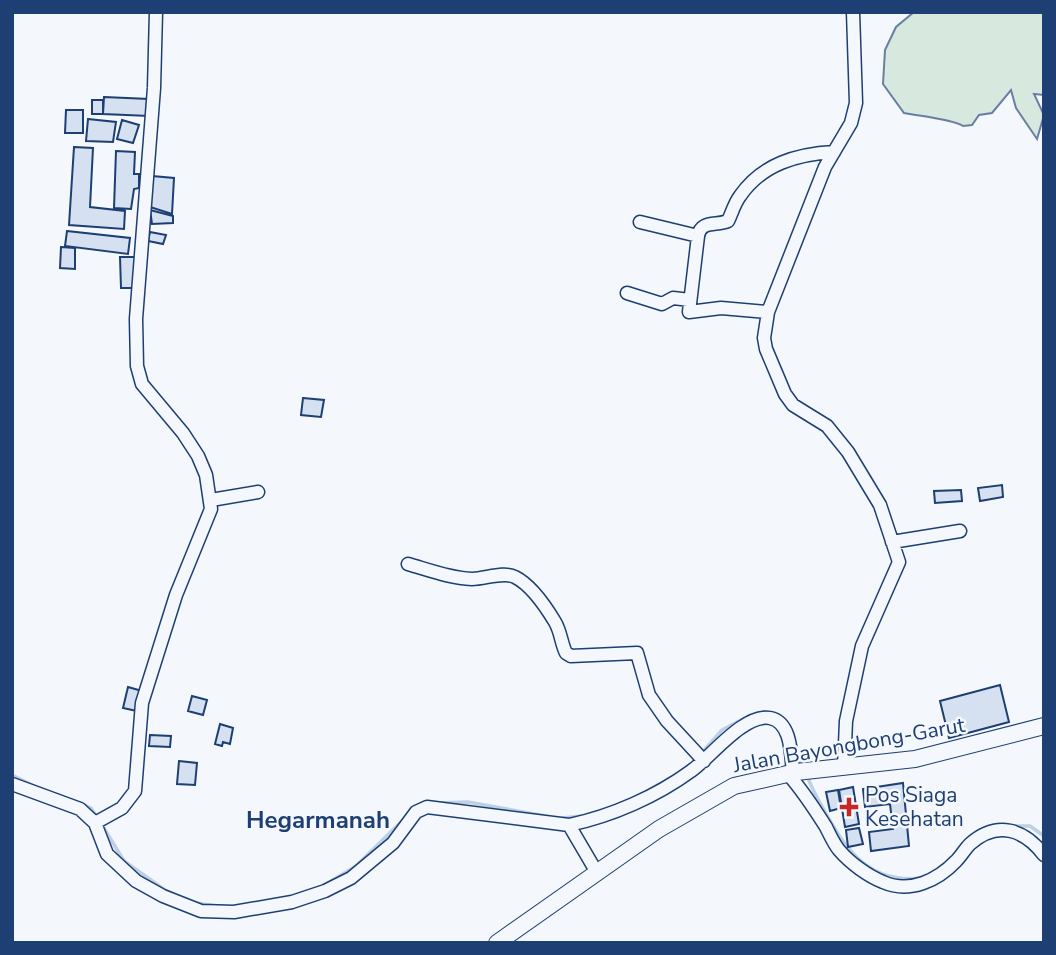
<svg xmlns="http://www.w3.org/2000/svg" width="1056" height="955" font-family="'Nunito Sans',sans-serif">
<rect width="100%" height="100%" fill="#f4f7fb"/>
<!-- green -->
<path fill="#d7e8df" stroke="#687fa3" stroke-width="2" d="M914,12h130v83l-10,-1 10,21 -7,24 -21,-31 -5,-18 -19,23 -13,2 -7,10 -9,1c-11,-7 -44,-10 -59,-13l-21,-29 2,-34 11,-23z"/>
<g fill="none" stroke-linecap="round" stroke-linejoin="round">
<!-- stream -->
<path stroke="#bed0e5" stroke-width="3.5" d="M796,746l7,19
M701,754l21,-24 21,-11
M12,775l22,11
M807,775c4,13 11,24 17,35 22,41 46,74 97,68
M644,793l33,-19
M437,803l31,-1 83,15
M84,805l7,3 5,8
M562,818l20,-2
M102,825l22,36 41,29 11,5
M1014,826h16l14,10
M328,883l28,-17 46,-45
M196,903l20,3"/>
</g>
<!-- building -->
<path fill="#d5e0f0" stroke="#1d3f73" stroke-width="2" d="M104,97l45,2v17l-46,-2z
M92,100h11v14h-11z
M66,110h17v23h-18z
M88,119l28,3 -3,20 -27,-1z
M122,120l17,5 -6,18 -16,-4z
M74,147l19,1 -3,59 35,4 -1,18 -55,-4z
M116,151l19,1 -1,22h5v14l-5,1 -3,20 -17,-1z
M152,176l22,2 -2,36 -22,-7z
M150,210l23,6v7l-21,1z
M67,231l63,7 -2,16 -63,-8z
M150,232l16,3 -3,9 -15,-3z
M61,247l14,1v21l-15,-1z
M120,257h18l-1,31h-16z
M303,398l21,2 -3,17 -20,-2z
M1002,485l1,12 -23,4 -2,-13z
M961,490l1,11 -27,2 -1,-12z
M1000,685l9,37 -60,16 -9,-37z
M128,687l14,4 -5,20 -14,-3z
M192,696l15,4 -4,15 -15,-4z
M220,724l13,4 -3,16 -7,-2 -1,4 -7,-2z
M150,735l21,1 -1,11 -21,-1z
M179,761l18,2 -2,22 -18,-1z
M903,783l6,63 -38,5 -2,-19 24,-3 -3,-25 -25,3 -2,-18z
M853,787l6,37 -14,3 -6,-37z
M838,790l3,18 -11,3 -4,-19z
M859,828l4,16 -15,3 -2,-17z"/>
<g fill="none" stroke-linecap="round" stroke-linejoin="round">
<defs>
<path id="minor" d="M156,12l-2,76 -18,231 1,47 5,18 41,49 15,23 8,19 5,34 -35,86 -34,108 -7,88 -13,17 -27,15 12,31 29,27 27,15 38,15 33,1 58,-10 33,-11 26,-13 42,-35 23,-31 11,-5 142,18 27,46
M640,222l58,14 -9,76 32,-4 47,4
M698,236c3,-16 18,-10 30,-15 4,-8 6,-17 12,-25 22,-32 57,-42 94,-44
M627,293l35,11 11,-6 17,2
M211,500l47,-8
M892,542l68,-11
M408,564c21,6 42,14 64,15 13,0 32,-8 43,-2 16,8 31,30 40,45 6,10 6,21 11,31l5,3 66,-3 12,42 18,26 37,40
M844,767l2,-46 16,-75 37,-84 -19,-57 -32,-53 -21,-26 -34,-21 -8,-11 -19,-45 -2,-11 4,-26 57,-145 26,-44 5,-20 -3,-91
M788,774c15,17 26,34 38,53 4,8 8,17 13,23 11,13 29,26 44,32 27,12 55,-2 73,-21 5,-5 9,-12 14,-17 27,-24 54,-15 74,11
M12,784l68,25 15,14
M569,825c43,-9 88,-29 122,-54 19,-13 53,-58 79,-53 22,4 21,38 23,55"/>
<path id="major" d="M497,943l162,-114 75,-43 62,-14 119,-13 129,-33"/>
</defs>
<!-- minor casing -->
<use href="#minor" stroke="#1d3f73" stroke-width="15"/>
<!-- major casing -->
<use href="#major" stroke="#1d3f73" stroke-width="18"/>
<!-- minor -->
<use href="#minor" stroke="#f4f7fb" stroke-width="12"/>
<!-- major -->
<use href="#major" stroke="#f4f7fb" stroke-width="16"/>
</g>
<!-- markers -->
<path fill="#c62828" stroke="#f4f7fb" stroke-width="2.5" d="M845.5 796.5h7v7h7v7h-7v7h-7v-7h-7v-7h7z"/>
<g text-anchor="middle" stroke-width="5" stroke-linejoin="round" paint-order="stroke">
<!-- street labels -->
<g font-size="21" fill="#1d3f73" stroke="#f4f7fb">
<text transform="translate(849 745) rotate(-10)" y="7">Jalan Bayongbong-Garut</text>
</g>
<!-- poi labels -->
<g font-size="21" fill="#1d3f73" stroke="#f4f7fb" text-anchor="start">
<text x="865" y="802">Pos Siaga<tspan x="865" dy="24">Kesehatan</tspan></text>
</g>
<!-- quarter labels -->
<g font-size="24" font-weight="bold" fill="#1d3f73" stroke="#f4f7fb">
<text x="318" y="828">Hegarmanah</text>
</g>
</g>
<!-- border -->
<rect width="1056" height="955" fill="none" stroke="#1d3f73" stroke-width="28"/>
</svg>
